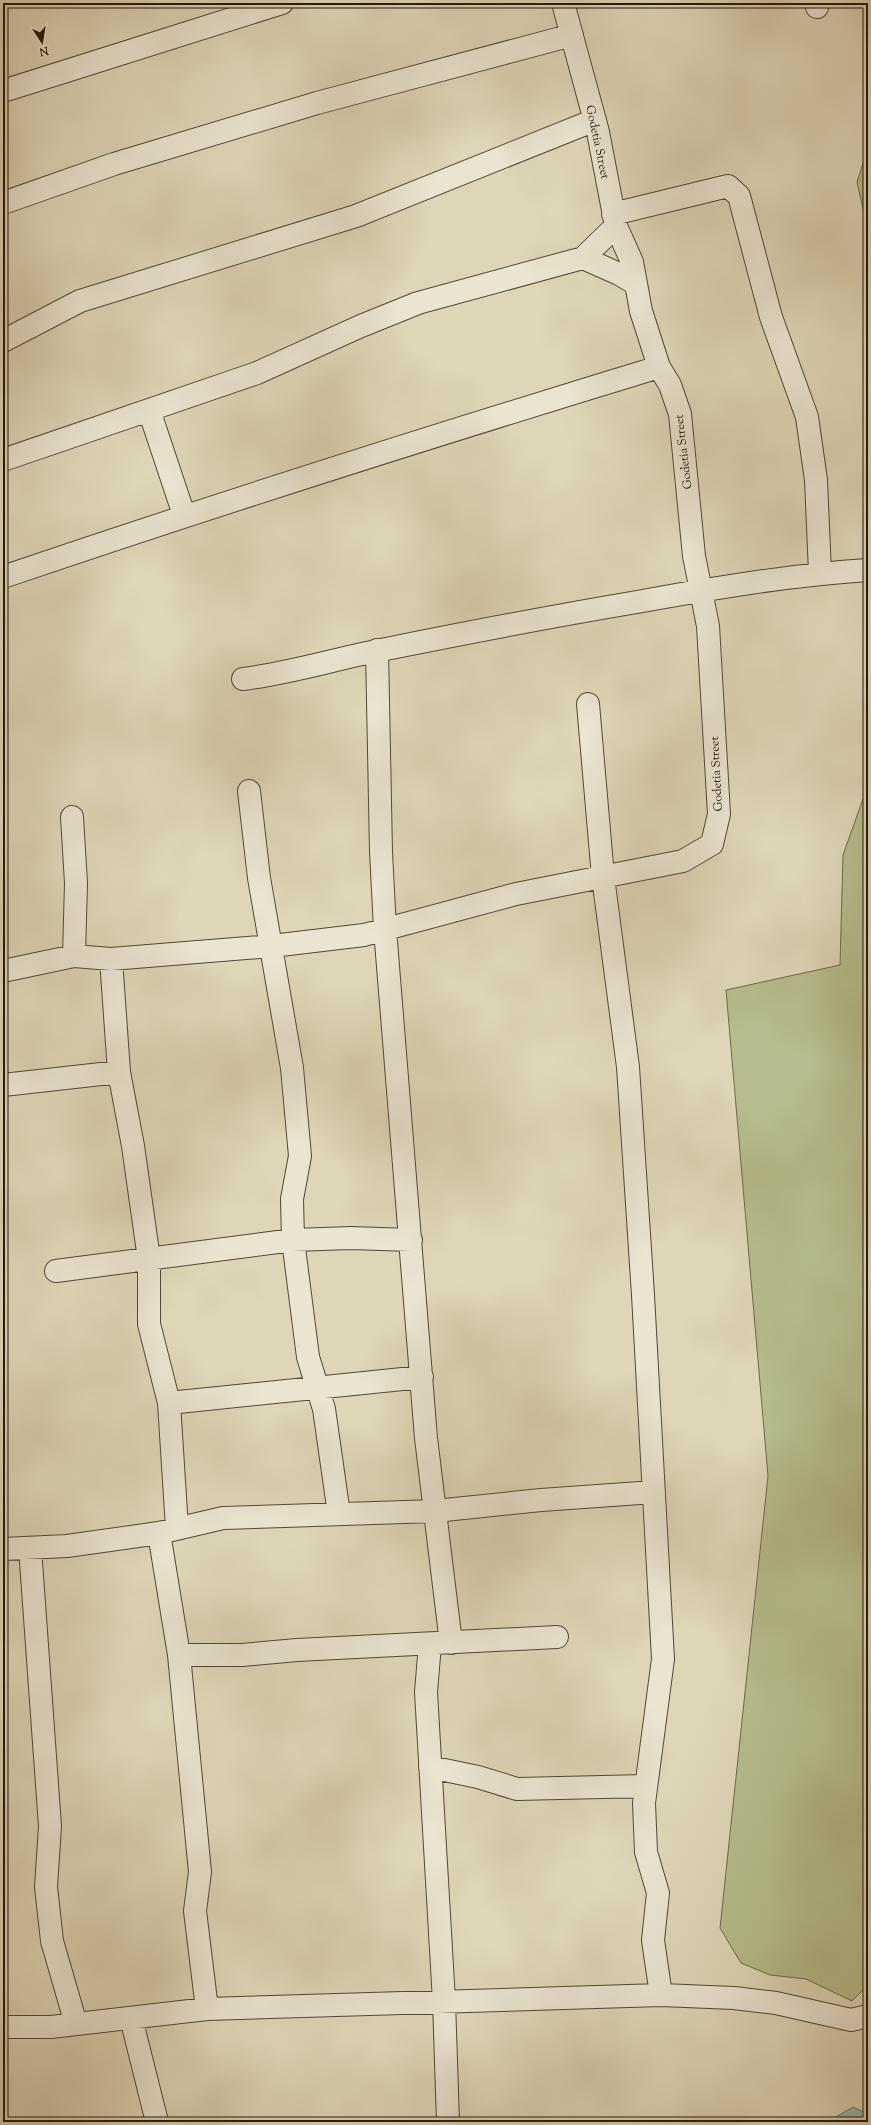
<svg xmlns="http://www.w3.org/2000/svg" width="871" height="2125" font-family="'Sorts Mill Goudy',serif">
<rect width="100%" height="100%" fill="#ded6b7"/>
<filter id="stains"><feTurbulence type="fractalNoise" baseFrequency=".005" numOctaves="4"/><feColorMatrix values="0 0 0 0 .2 0 0 0 0 .09 0 0 0 0 .02 0 0 0 .5 -.17"/></filter>
<radialGradient id="worn" r=".72"><stop offset=".6" stop-color="#630" stop-opacity="0"/><stop offset="1" stop-color="#630" stop-opacity=".3"/></radialGradient>
<!-- green -->
<path fill="#b6bc8b" stroke="#6c6a4a" d="M868,148v83l-11,-49z
M868,785v1200l-16,16 -46,-22 -36,-4 -29,-12 -21,-35 48,-452 -42,-486 114,-25 3,-110z"/>
<!-- water -->
<path fill="#94b8b4" stroke="#667870" d="M853,2107l15,7v8h-41z"/>
<g fill="none" stroke-linecap="round" stroke-linejoin="round">
<defs>
<path id="minor" d="M816,3l1,4
M3,91l279,-88
M3,203l111,-39 203,-61 255,-68
M613,214l115,-28 11,10 32,121 36,100 9,63 4,93
M583,258l36,16 17,10
M3,341l77,-40 276,-85 239,-96
M149,410l35,105
M3,460l254,-87 104,-47 57,-23 165,-45 33,-32
M3,577c218,-74 436,-143 656,-210
M377,650l4,202 4,77 41,509 25,205
M243,679c49,-6 95,-21 143,-30 84,-17 168,-33 251,-47 77,-14 154,-27 231,-32
M588,704l15,173 25,190 15,228 20,364 -19,144 2,49 12,41 -5,47 8,55
M249,791l10,87 33,190 8,88 -8,43 1,41 15,117 16,52 15,105
M72,817l4,66 -2,73
M111,959l8,113 14,74 16,113v65l20,79 8,125
M3,971l71,-15 37,3 161,-13 92,-11 152,-41 167,-33 29,-17 7,-30 -11,-188 -14,-70 -14,-142 -10,-29 -11,-18 -18,-56 -9,-49 -16,-36 -18,-94 -35,-129
M3,1085l116,-13
M56,1271l237,-31 58,-2 60,2
M169,1403l253,-26
M159,1533l20,122 21,217 -5,39 12,98
M30,1548l20,278 -4,61 6,54 24,83
M3,1549l64,-3 92,-13 64,-15 212,-7 106,-11 113,-8
M430,1644l-4,48 18,309 4,121
M179,1655h63l55,-5 260,-13
M430,1767l48,10 39,12 129,-3
M131,2018l26,104
M3,2027h48l156,-18 454,-14 73,3 42,5 75,17 17,-4"/>
</defs>
<!-- minor casing -->
<use href="#minor" stroke="#514834" stroke-width="24"/>
<!-- minor -->
<use href="#minor" stroke="#eae4d0" stroke-width="22"/>
</g>
<g text-anchor="middle" stroke-width="3" stroke-linejoin="round" paint-order="stroke">
<!-- street labels -->
<g font-size="12" fill="#221809" stroke="#eae4d0">
<text transform="translate(598 142) rotate(78)" y="4">Godetia Street</text>
<text transform="translate(683 452) rotate(-97)" y="4">Godetia Street</text>
<text transform="translate(716 774) rotate(-93)" y="4">Godetia Street</text>
</g>
</g>
<!-- margin -->
<rect width="871" height="2125" fill="none" stroke="#ded6b7" stroke-width="16"/>
<rect x="4" y="4" width="863" height="2117" fill="none" stroke="#221809" stroke-width="2"/>
<rect x="8" y="8" width="855" height="2109" fill="none" stroke="#221809"/>
<!-- north arrow -->
<g transform="translate(42 42) rotate(168)" stroke="#eae4d0" stroke-width="3" paint-order="stroke">
<path d="M0-3L7 15L0 10L-7 15Z" fill="#221809"/>
<text y="-6" font-size="11" font-weight="bold" text-anchor="middle" fill="#221809">N</text>
</g>
<rect width="100%" height="100%" filter="url(#stains)"/>
<rect width="100%" height="100%" fill="url(#worn)"/>
</svg>
